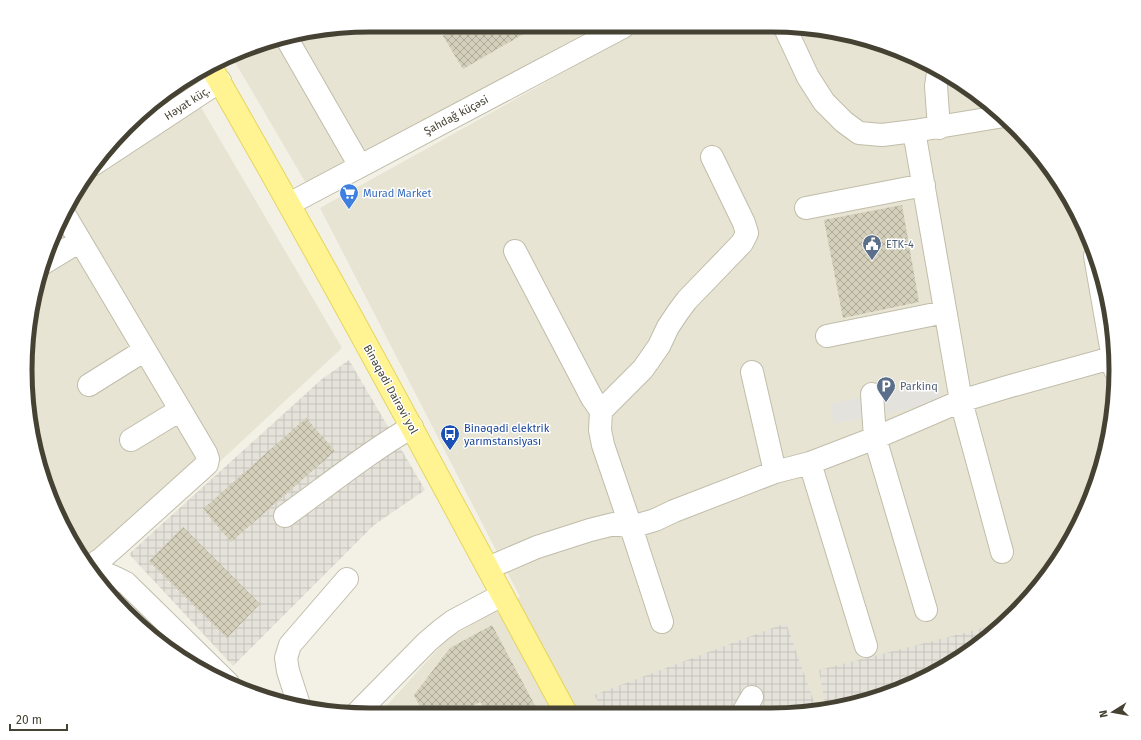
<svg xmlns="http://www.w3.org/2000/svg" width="1141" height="740" font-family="'Fira Sans',sans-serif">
<defs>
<pattern id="industrial-grid" width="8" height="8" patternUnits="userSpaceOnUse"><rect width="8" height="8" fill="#e5e2da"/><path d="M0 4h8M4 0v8" fill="none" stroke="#c6c3bc"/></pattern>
<pattern id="building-cross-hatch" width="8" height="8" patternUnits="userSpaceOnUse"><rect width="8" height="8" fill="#d4cfba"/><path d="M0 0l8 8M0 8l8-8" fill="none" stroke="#aeaa98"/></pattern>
</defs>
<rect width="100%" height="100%" fill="#f3f1e5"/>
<!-- residential -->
<path fill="#e7e4d3" d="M370,25l226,2 -289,158 -75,-128 27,-14z
M645,27l171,1 87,23 95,59 47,50 35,57 24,63 11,67 -2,68 -15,66 -28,61 -39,55 -50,47 -57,35 -63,24 -68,11 -412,-2 66,-73 73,-42 -200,-389z
M185,80l157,268 -244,227 -27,-32 -34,-84 -11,-111 17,-89 53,-99 82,-77z"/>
<!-- industrial -->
<path fill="url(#industrial-grid)" d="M349,360l76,130 -51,35 -141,141 -104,-112 193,-175z
M786,623l31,87 -24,4 -188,-1 -11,-18z
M1003,623l-22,21 -57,35 -63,24 -35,6 -7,-39z"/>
<!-- parking -->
<path fill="#e3e2dd" d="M937,381l4,21 -107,22 -4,-20z"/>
<!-- building -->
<path fill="url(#building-cross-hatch)" d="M462,26h68l2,3 -69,40 -20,-33z
M902,205l17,97 -76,16 -19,-98z
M306,418l29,33 -104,91 -28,-33z
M183,527l77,77 -33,34 -78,-77z
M492,625l47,88h-52l-7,-11 -11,6 2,5h-30l-2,-3 -5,3h-11l-9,-18 36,-47z"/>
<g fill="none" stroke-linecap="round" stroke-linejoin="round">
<defs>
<path id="minor" d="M785,28l23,49 16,25 20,20 15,11 23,2 32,-4 90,-15
M287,39l73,127
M938,73l-2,13 3,42
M914,131l47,270 41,151
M94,164l126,-83
M289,204l334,-177
M806,208l118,-23
M66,217l140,236 2,6 -1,5 -90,81 -16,14 -11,7
M515,251l77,147 9,13
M1095,256l20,114
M42,264l38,-23
M827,336l118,-24
M752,372l23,100
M89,385l56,-35
M872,394l3,44 51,172
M131,440l49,-30
M810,463l56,183
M285,516c42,-30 82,-63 127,-89
M488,568l49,-21 53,-17 24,-6 17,3 24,-7 19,-9 101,-39 35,-9 65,-25 86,-37 46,-14 108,-30
M93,570c12,2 22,7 33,13l102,100
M662,622l-31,-95 -28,-82 -3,-15 1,-19 42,-42 16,-23 9,-19 10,-15 9,-12 55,-57 5,-10 -3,-10 -32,-66
M299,705l-11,-34 -2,-13 4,-13 57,-66
M358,712l69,-70 14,-12 12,-9 49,-26
M742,714l10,-17"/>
<path id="major" d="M211,67c123,213 238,430 355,646"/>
</defs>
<!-- minor casing -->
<use href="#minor" stroke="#c1bdaa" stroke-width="24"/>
<!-- major casing -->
<use href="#major" stroke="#e5d560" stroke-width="24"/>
<!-- minor -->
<use href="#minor" stroke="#fff" stroke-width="22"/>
<!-- major -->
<use href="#major" stroke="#fff491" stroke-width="22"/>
</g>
<!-- icons -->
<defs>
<symbol id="supermarket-pin" viewBox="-11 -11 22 30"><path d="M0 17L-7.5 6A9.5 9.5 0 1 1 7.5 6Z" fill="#3f7fe0" stroke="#fff"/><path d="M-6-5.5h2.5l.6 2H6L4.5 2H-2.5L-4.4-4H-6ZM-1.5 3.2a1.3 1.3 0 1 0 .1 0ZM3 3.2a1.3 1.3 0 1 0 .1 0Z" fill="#fff"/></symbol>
<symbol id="civic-pin" viewBox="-11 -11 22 30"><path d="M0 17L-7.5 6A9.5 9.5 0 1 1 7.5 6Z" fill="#5c6f8a" stroke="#fff"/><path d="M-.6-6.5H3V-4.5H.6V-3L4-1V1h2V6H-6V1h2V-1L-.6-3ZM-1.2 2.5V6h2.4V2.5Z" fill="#fff"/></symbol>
<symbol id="parking-pin" viewBox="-11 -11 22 30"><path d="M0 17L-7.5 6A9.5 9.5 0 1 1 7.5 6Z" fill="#5c6f8a" stroke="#fff"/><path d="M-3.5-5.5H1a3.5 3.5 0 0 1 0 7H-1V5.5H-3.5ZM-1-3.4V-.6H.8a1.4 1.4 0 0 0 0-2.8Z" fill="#fff"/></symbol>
<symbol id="bus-pin" viewBox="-11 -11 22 30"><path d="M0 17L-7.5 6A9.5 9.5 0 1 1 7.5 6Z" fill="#1a4fb4" stroke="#fff"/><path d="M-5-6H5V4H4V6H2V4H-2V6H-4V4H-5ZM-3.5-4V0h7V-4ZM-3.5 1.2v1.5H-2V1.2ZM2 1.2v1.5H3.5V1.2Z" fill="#fff"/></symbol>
</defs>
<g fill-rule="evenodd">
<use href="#supermarket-pin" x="338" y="182" width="22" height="30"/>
<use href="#civic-pin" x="861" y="233" width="22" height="30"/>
<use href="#parking-pin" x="875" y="375" width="22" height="30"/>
<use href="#bus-pin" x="439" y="423" width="22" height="30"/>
</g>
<g text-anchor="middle" stroke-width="3" stroke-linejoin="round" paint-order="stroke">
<!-- street labels -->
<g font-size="11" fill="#454234" stroke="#fff">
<text transform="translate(187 103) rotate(-33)" y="4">Həyat küç.</text>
<text transform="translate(456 115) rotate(-28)" y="4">Şahdağ küçəsi</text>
<text transform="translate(391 389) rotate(61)" y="4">Binəqədi Dairəvi yol</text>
</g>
<!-- shop labels -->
<g font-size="11" fill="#366cbe" stroke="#fff" text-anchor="start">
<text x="363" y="197">Murad Market</text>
</g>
<!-- service labels -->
<g font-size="11" fill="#4e5e75" stroke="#fff" text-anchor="start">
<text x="886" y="248">ETK-4</text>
<text x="900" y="390">Parkinq</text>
</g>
<!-- transit labels -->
<g font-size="11" fill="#164399" stroke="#fff" text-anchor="start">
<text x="464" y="432">Binəqədi elektrik<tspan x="464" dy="13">yarımstansiyası</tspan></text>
</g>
</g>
<!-- crop -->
<path d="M0 0H1141V740H0ZM370 32H771A338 338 0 0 1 1109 370V370A338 338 0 0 1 771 708H370A338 338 0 0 1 32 370V370A338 338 0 0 1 370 32Z" fill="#fff" fill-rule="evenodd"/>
<path fill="none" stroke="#454234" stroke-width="5" d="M370 32H771A338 338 0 0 1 1109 370V370A338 338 0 0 1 771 708H370A338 338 0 0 1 32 370V370A338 338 0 0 1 370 32Z"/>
<!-- north arrow -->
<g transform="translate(1113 712) rotate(259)" stroke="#ffffff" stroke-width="3" paint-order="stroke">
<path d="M0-3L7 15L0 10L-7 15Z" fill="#454234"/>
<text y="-6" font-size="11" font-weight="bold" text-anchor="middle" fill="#454234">N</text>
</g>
<!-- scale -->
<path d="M10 724v6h57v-6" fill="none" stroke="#454234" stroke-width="2"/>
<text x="16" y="724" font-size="12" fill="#454234" stroke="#ffffff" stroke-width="3" paint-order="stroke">20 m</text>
</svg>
